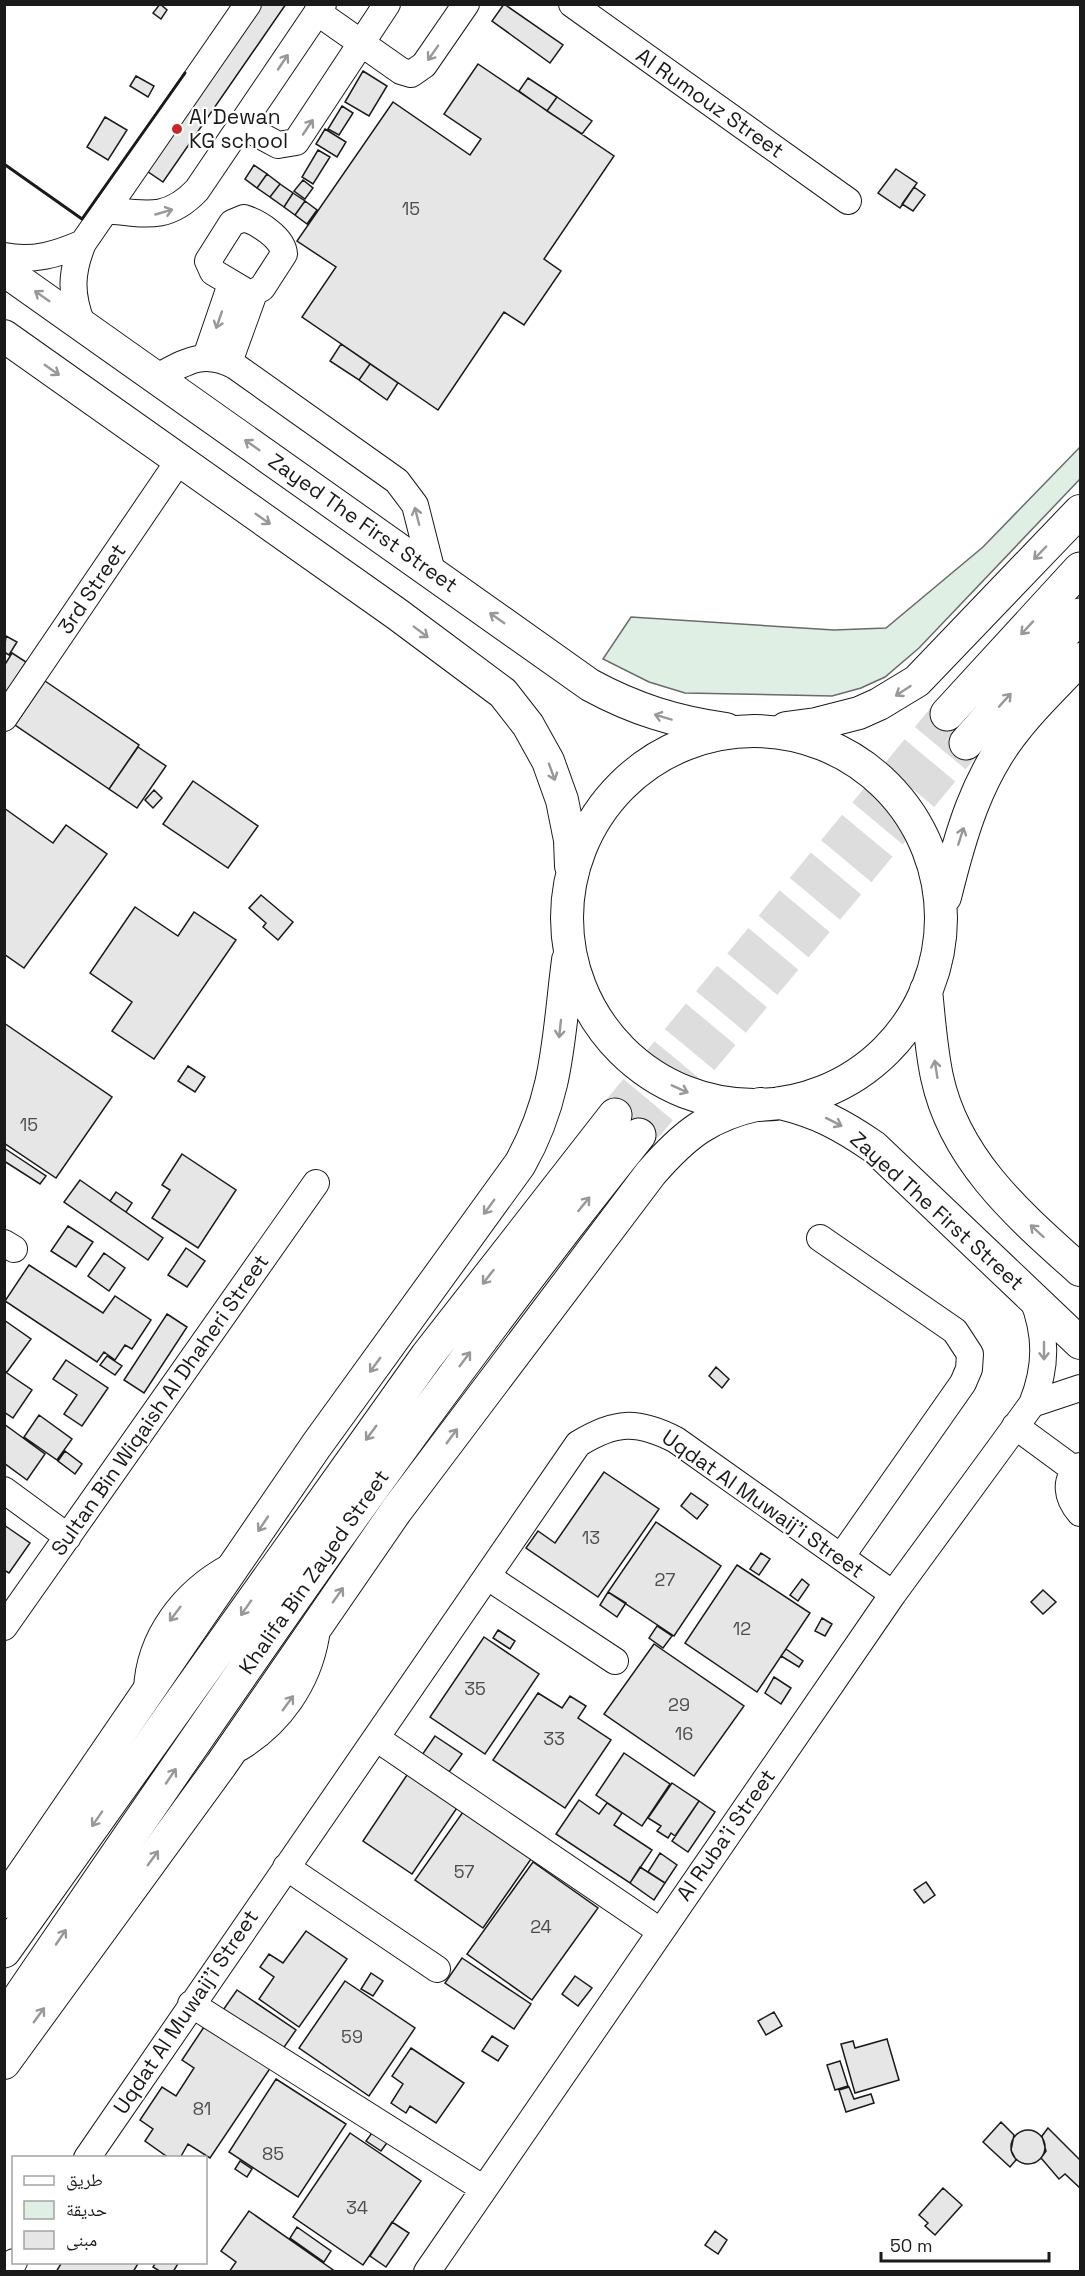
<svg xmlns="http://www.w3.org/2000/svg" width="1085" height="2276" font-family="'Space Grotesk','Noto Naskh Arabic',sans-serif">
<rect width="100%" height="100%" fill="#fff"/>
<!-- green -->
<path fill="#e0efe3" stroke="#6a6a6a" stroke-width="1.5" d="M1080,447v32l-161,169 -34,29 -24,11 -29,8 -147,-3 -36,-11 -46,-23 28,-42 203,13 52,-2 97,-81z"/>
<!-- building -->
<path fill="#e6e6e6" stroke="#1a1a1a" stroke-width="1.5" d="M160,4l7,6 -6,9 -8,-6z
M258,4h28l-123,178 -19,-13z
M504,4l59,41 -13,18 -58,-42z
M478,64l136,92 -70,103 17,12 -37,54 -20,-13 -66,98 -136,-93 34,-50 -39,-26 96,-139 77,53 11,-16 -37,-25z
M363,71l24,15 -18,30 -24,-14z
M136,76l18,10 -6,11 -18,-11z
M528,78l29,19 -10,14 -28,-20z
M557,97l35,24 -10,13 -35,-23z
M342,106l11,7 -14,22 -11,-6z
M105,117l22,13 -19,30 -21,-13z
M325,129l21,13 -9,15 -21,-13z
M318,150l12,7 -17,27 -11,-7z
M254,165l13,9 -10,14 -12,-9z
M896,169l21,14 -17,25 -22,-15z
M267,174l13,10 -10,13 -13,-9z
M303,180l10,8 -8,11 -11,-8z
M280,184l13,9 -9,14 -14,-10z
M914,187l11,8 -12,16 -11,-7z
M293,193l12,8 -10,14 -11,-8z
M305,201l12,9 -10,14 -12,-9z
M341,344l29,20 -11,16 -29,-19z
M370,364l28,19 -11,17 -28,-20z
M6,636l11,6 -8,13 -5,-3z
M12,653l14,9 -22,35v-31z
M45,681l94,64 -30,44 -94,-64z
M138,747l28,19 -29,42 -28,-19z
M193,781l65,45 -30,42 -65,-44z
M154,790l8,8 -9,10 -8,-8z
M4,808l49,35 13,-18 41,29 -83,114 -20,-14z
M261,895l32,27 -15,18 -15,-13 3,-4 -17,-15z
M135,907l43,29 16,-24 42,28 -82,119 -42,-28 20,-29 -42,-29z
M4,1023l108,74 -56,81 -52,-35z
M188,1066l17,11 -10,15 -17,-11z
M4,1148l42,28 -6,8 -36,-23z
M182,1154l54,36 -38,58 -46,-30 18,-28 -8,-5z
M80,1180l83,58 -15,22 -84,-58z
M116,1192l16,11 -6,9 -16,-11z
M68,1226l25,16 -17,25 -25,-16z
M186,1248l19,13 -18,26 -19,-12z
M104,1253l21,15 -16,23 -21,-15z
M29,1265l74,48 12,-17 36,24 -19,29 -7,-4 -10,15 -11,-8 -7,10 -92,-61z
M167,1314l20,13 -43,66 -20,-13z
M4,1320l27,19 -24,33 -3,-1z
M107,1356l15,10 -7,9 -15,-10z
M66,1360l42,28 -26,38 -18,-12 13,-19 -24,-16z
M716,1367l13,12 -7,9 -13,-12z
M4,1371l28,19 -19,28 -9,-6z
M39,1415l33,24 -15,21 -33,-23z
M4,1424l41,30 -18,26 -23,-17z
M65,1451l17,13 -7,10 -17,-13z
M604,1472l55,37 -61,88 -72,-49 12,-17 17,12z
M691,1493l17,12 -11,14 -16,-13z
M656,1522l65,44 -47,70 -66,-44z
M4,1525l26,18 -21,30 -5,-3z
M761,1553l9,6 -11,16 -9,-6z
M737,1565l73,48 -53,79 -72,-49z
M802,1579l7,6 -11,16 -8,-6z
M1043,1590l13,12 -13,12 -12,-12z
M608,1592l18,11 -9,14 -17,-12z
M822,1618l10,6 -7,12 -10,-5z
M657,1626l15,10 -9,12 -14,-10z
M498,1630l17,11 -5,8 -17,-11z
M484,1637l55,37 -54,80 -55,-37z
M654,1644l90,62 -50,70 -90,-62z
M786,1649l17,12 -4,6 -18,-11z
M774,1677l17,11 -10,16 -16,-11z
M538,1693l24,15 8,-12 16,10 -8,12 33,22 -46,68 -72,-48z
M435,1736l27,18 -13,18 -27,-17z
M624,1753l46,31 -28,42 -46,-31z
M409,1772l50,33 -47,69 -49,-33z
M672,1783l27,18 -24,35 -4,-3 -3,5 -11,-7 4,-5 -13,-8z
M579,1800l20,14 8,-11 15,10 -8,12 38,25 -22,33 -74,-49z
M699,1801l16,11 -27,40 -16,-11z
M463,1812l68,47 -48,69 -68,-48z
M660,1853l17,12 -12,18 -17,-11z
M533,1862l65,46 -66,92 -65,-46z
M640,1867l25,16 -11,17 -24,-17z
M926,1882l9,13 -11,8 -10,-13z
M306,1931l41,28 -48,68 -40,-28 15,-22 -14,-10 9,-13 14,9z
M462,1958l69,46 -17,25 -69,-46z
M371,1973l12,8 -10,15 -12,-7z
M575,1976l17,12 -14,18 -16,-12z
M345,1981l70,47 -46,68 -70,-48z
M237,1990l59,40 -16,23 -59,-40z
M774,2012l8,14 -16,9 -8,-14z
M206,2024l65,43 -61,91 -22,-14 -8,14h-11l-24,-17 8,-12 -13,-9 22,-33 14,9 18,-28 -12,-8z
M492,2036l16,10 -10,15 -16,-10z
M887,2039l12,41 -44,13 -14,-49 12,-3 2,7z
M411,2048l53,35 -28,40 -26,-17 -4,7 -15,-10 12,-19 -11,-8z
M840,2061l8,25 -13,4 -8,-25z
M276,2079l70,45 -48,73 -69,-45z
M849,2087l5,12 17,-5 3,9 -28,9 -7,-22z
M1001,2122l13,13 -3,15 5,10 -6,7 -27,-25z
M377,2126l15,10 -11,15 -15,-10z
M1048,2128l32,32v28l-15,-14 -6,5 -18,-21 5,-7 -4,-15z
M1011 2147a17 17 0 1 1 34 0a17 17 0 1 1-34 0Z
M350,2133l71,48 -58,84 -70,-48z
M240,2161l12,8 -5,8 -12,-8z
M943,2188l19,17 -27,30 -10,-9 3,-3 -9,-8z
M249,2211l87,61h-107l7,-10 -15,-11z
M392,2222l17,11 -23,34 -16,-11z
M297,2227l34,24 -7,11 -34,-24z
M715,2231l12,9 -9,14 -13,-9z
M62,2262h77l-6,10h-77z
M156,2262h23l-6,10h-12l-8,-5z"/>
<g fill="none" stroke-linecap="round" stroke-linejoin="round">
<!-- highway-tunnel -->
<path stroke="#ddd" stroke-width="33" stroke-dasharray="33 16" stroke-linecap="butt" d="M615,1115l332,-401
M639,1135l327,-392"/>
<defs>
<path id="minor" d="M572,4l276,197
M317,12l84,59 10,3 13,-9 42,-61
M241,125l37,20 18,-3 91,-138
M106,210c39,4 62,11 91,-20l126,-186
M244,218c15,5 39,20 40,36l-22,34 -12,6 -37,-22 -5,-11 24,-38z
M4,256c29,6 54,-2 79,-13
M82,324c-12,-30 -11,-52 1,-81l165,-239
M206,357l25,-73
M229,362l25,-69
M157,377c29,-15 46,-28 78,-11l162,115 18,24 17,67
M4,718l176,-259
M820,1238l135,93 15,23 -1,15 -6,14 -122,174
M4,1243l10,6
M1032,1404l48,-16
M1015,1426l60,44
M1080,1466c-17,14 -13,32 0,47
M4,1490l64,47
M488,1577l127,84
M4,1627l312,-444
M147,1690c2,-53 37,-98 83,-123
M376,1738l284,193
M239,1748c41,-25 69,-65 77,-112
M286,1867l151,102
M191,2004l293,185
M87,2158l491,-714c37,-23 59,-24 98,-4l217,154
M7,2272l7,-10
M427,2272l466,-678 139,-190c15,-37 15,-70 0,-107"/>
<path id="major" d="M4,270l586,415c44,24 86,37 136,44
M4,336l393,278 106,79 25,32 20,36 14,39 8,40 1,26
M786,728l30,-4 43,-11 20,-9 38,-23 163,-170
M567 918a187 187 0 1 1 374 0a187 187 0 1 1-374 0Z
M945,897c15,-61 32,-122 73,-171 19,-24 42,-45 62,-67
M926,990c3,29 5,59 11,87 18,84 83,139 143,193
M780,1103c38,9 62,22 94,44l206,196
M4,1902l312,-456 204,-282c39,-69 38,-127 48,-204
M4,2063l217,-298 175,-254 255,-338c34,-39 58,-58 109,-69"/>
<path id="highway" d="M947,714l133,-145
M966,743l114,-128
M4,1951l423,-595 188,-241
M4,2020c205,-300 408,-602 635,-885"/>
</defs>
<!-- minor casing -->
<use href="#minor" stroke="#1a1a1a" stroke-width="28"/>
<!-- major casing -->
<use href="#major" stroke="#1a1a1a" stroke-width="34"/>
<!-- highway casing -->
<use href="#highway" stroke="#1a1a1a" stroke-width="35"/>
<!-- minor -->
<use href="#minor" stroke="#fff" stroke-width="26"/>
<!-- major -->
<use href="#major" stroke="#fff" stroke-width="32"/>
<!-- highway -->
<use href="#highway" stroke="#fff" stroke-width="33"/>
<!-- wall -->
<path stroke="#1a1a1a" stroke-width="3" d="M4,164l78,55 103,-146"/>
</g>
<!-- one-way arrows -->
<defs><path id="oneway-shaft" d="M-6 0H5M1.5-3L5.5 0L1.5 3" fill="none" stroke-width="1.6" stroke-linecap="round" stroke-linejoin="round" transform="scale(1.5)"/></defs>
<g stroke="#989898">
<use href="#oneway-shaft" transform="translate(433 53) rotate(125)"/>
<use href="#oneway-shaft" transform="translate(283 62) rotate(-56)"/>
<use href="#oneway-shaft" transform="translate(308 127) rotate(-56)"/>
<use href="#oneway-shaft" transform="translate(164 212) rotate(-16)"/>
<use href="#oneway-shaft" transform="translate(42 296) rotate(-145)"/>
<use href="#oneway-shaft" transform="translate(219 320) rotate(109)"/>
<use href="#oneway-shaft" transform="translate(52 370) rotate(35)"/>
<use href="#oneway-shaft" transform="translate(252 445) rotate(-145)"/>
<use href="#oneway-shaft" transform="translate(417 516) rotate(-104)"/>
<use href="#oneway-shaft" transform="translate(263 519) rotate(35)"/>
<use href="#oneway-shaft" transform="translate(1040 553) rotate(134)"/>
<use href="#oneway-shaft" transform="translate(497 618) rotate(-145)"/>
<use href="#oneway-shaft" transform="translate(1027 628) rotate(133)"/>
<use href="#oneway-shaft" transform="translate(421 632) rotate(37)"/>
<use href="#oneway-shaft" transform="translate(903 691) rotate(147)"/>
<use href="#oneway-shaft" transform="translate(1005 700) rotate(-48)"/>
<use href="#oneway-shaft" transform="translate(663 717) rotate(-163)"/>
<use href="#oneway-shaft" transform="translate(552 772) rotate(70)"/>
<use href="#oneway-shaft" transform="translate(961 836) rotate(-72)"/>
<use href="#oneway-shaft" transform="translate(560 1029) rotate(96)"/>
<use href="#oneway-shaft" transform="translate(936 1069) rotate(-99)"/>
<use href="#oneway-shaft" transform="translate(680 1089) rotate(24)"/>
<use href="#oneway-shaft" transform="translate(834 1122) rotate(27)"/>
<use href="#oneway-shaft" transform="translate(584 1204) rotate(-51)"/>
<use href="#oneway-shaft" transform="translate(489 1207) rotate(126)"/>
<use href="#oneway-shaft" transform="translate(1037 1231) rotate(-138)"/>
<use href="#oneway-shaft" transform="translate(488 1277) rotate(128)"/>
<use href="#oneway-shaft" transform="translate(1044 1351) rotate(90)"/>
<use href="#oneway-shaft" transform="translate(465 1359) rotate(-53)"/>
<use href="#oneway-shaft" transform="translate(375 1365) rotate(126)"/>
<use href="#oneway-shaft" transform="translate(371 1433) rotate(126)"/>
<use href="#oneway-shaft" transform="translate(452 1436) rotate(-53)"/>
<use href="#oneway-shaft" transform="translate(263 1524) rotate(124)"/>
<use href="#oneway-shaft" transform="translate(338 1595) rotate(-55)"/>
<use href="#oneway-shaft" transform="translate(246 1608) rotate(125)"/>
<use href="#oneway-shaft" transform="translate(175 1614) rotate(127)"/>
<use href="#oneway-shaft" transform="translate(288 1703) rotate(-54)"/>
<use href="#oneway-shaft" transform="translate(171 1776) rotate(-56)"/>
<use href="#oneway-shaft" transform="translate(97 1819) rotate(125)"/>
<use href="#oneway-shaft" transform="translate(153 1858) rotate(-54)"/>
<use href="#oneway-shaft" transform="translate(61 1937) rotate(-56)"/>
<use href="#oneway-shaft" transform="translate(39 2015) rotate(-54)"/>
</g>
<!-- markers -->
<circle fill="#c62828" stroke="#fff" stroke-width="2" cx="177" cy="129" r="6"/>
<g text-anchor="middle" stroke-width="4.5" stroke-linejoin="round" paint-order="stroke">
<!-- number labels -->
<g font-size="18" fill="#4d4d4d">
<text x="411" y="215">15</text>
<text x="29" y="1131">15</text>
<text x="591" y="1544">13</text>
<text x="665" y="1586">27</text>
<text x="742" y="1635">12</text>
<text x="475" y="1695">35</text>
<text x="679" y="1711">29</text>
<text x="684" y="1740">16</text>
<text x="554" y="1745">33</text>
<text x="464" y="1878">57</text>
<text x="541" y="1933">24</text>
<text x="352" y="2043">59</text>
<text x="202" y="2115">81</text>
<text x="273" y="2160">85</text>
<text x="357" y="2214">34</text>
</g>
<!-- street labels -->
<g font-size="21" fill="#1a1a1a" stroke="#fff">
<text transform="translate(710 103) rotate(35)" y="7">Al Rumouz Street</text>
<text transform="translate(363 523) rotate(35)" y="7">Zayed The First Street</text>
<text transform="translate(92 589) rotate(-56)" y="7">3rd Street</text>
<text transform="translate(937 1211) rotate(42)" y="7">Zayed The First Street</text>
<text transform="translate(160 1405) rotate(-55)" y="7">Sultan Bin Wiqaish Al Dhaheri Street</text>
<text transform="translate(763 1504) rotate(35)" y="7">Uqdat Al Muwaij'i Street</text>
<text transform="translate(314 1572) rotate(-55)" y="7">Khalifa Bin Zayed Street</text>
<text transform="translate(726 1835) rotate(-55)" y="7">Al Ruba'i Street</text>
<text transform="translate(186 2012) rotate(-56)" y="7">Uqdat Al Muwaij'i Street</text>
</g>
<!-- poi labels -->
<g font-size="21" fill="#1a1a1a" stroke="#fff" text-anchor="start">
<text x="189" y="124">Al Dewan<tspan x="189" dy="24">KG school</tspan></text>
</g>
</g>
<!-- border -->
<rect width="1085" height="2276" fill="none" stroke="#1a1a1a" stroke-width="12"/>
<!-- legend -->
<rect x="12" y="2156" width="195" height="108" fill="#ffffff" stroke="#a3a3a3" stroke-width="1.5"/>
<rect x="24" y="2176" width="30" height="9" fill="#ffffff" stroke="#a3a3a3" stroke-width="1.5"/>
<text x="66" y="2186" font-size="18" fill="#1a1a1a">طريق</text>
<rect x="24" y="2201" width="30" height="18" fill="#e0efe3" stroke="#a3a3a3" stroke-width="1.5"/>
<text x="66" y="2216" font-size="18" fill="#1a1a1a">حديقة</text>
<rect x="24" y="2231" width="30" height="18" fill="#e6e6e6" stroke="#a3a3a3" stroke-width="1.5"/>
<text x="66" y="2246" font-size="18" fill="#1a1a1a">مبنى</text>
<!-- scale -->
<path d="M881 2252v9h168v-9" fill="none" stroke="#1a1a1a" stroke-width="3"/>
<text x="890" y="2252" font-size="18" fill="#1a1a1a" stroke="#ffffff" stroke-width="4.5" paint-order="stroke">50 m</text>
</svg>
